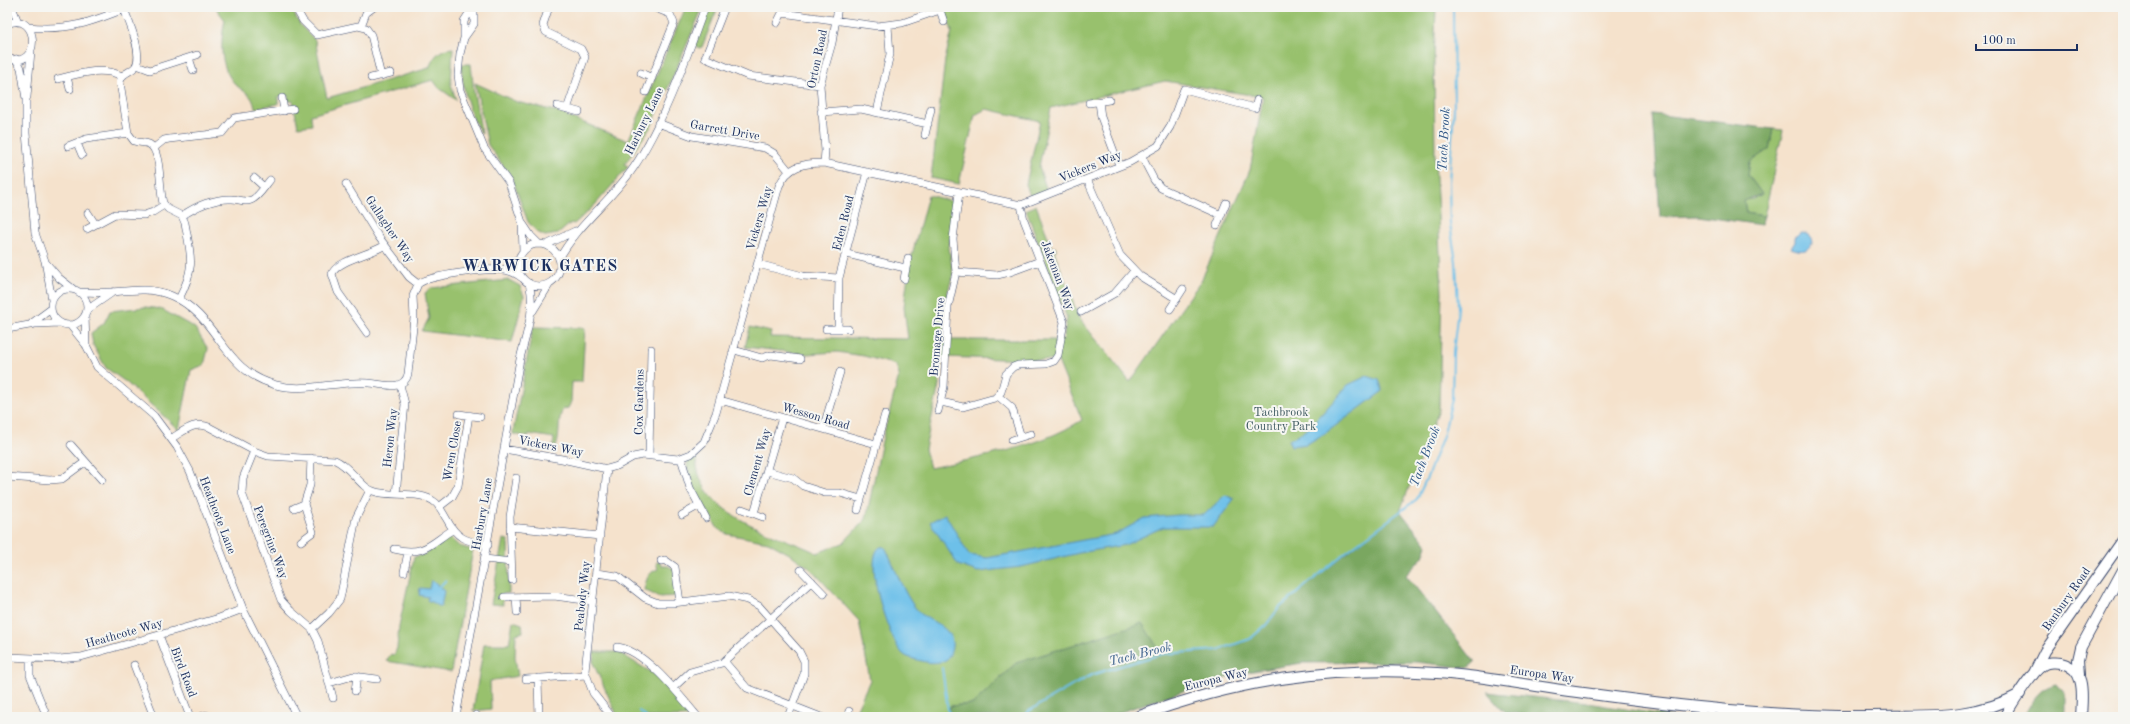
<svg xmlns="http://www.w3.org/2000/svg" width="2130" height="724" font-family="'Old Standard TT',serif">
<rect width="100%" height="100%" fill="#f6f6f2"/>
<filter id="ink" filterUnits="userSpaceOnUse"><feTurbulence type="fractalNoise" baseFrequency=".025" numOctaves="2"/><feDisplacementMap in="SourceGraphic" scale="8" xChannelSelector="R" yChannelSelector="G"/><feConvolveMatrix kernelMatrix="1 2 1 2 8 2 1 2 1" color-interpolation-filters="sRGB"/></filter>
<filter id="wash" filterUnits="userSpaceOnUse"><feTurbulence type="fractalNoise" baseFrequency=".012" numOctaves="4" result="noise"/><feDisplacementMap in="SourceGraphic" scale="16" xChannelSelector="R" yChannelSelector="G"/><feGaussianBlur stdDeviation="0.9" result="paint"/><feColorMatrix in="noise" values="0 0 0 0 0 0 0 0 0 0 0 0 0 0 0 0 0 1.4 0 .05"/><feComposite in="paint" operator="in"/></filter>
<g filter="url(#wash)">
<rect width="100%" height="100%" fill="#f5e2cc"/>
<!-- green -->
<path fill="#98c16d" stroke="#5a7866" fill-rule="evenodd" d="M215,7h75l11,19 14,14 12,58 102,-30c5,-12 10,-19 24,-20l-2,36 5,16 -17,-12 -6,-8 -122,35 1,10 -14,2 -5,-26h-5v-6l-10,2v7l-23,4c-3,-15 -9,-14 -19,-23 -17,-17 -16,-43 -11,-65z
M686,7h17l-51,118 -27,39 3,3 -33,38 -21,19 -3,-1 -13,11 -13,2 -8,-4 -9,-10 -16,-44 -24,-33 -13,-62 42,19 38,9 73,30z
M709,7h9l-16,40 -3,1 -4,-3z
M943,7h493l-2,55 1,96 7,134 -3,118 -39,101 -54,41 -67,56 -13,17 -16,14 -32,11 -202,13 -43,41 -23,2 -1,11h-96l17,-37 -11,-59 -47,-51 -19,-14 -25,-14 -41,-8 -9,-5 -26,-44 -5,-19 1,-6 8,-5c0,61 77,77 121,98l26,-10 23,-24 16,-78 17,-66 -3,-10 -32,-9 -27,-4 -30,2 -62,-7 5,-20 21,5 -1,5 138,2 -4,-32 5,-41 19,-71 27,7 -6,45 4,27 -6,21 -4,45h120l4,-22 -41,-108 10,-5 16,43 4,-1 1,2 -3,2 25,67 51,64 71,-101 49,-111 13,-73 -98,-16 -114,27 -12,59 8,24 -17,5 -4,-12 14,-63 -54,-12 -11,6 -16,69 -28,-6 14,-118 7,-29zM942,357l116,4 24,59c-44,28 -102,37 -152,48l-5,-19 14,-64z
M462,64h9l3,29 8,41c-11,-13 -22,-52 -20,-70z
M1773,129l10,1 -19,86 -18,-3 -2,-13 9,-1 9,-5 -14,-19 2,-14 19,-12z
M509,280l11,6 4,10 -12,46 -90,-11 7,-13 -4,-25 6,-5z
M145,307l16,2 34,19 13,21 -4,16 -13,5 -12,60 -52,-47 -21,-15 -13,-23 -2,-12 13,-10 6,-12z
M533,327l52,1 -3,54h-10l-1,20 -3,6 -5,1c-6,11 -2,25 -7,38l-3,-1 1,-8 -25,-4 -1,3 -15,-3v-2z
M449,537l10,9 14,4 -22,122 -65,-11 5,-7 3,1 3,-7 2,-22 15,-69 11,-3z
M503,539l5,1 1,53 -7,1 1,11 -12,-1z
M660,561l2,5h6l6,3 3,27 -18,1 -15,-7c2,-10 4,-18 14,-21l-2,-6z
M513,621l9,3 1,8 -7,2 -1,23 3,19 -28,5 1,28 -18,2 11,-67h25z
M594,652h24l41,25 34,40h-75l-25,-54z"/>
<!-- forest -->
<path fill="#7aa760" stroke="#4a6b5f" d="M1653,114l120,15 -4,20 -19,13 -2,13 14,19 -18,7 2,12 18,3 -3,9 -63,-9 -38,1z
M1400,511l27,34 -4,12 -17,18 69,87 -7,6 -52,-6 -114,1 -60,10 -78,24 -57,20h-158l1,-11 23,-2 43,-41 126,-40 20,31c29,-2 61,-1 87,-15 14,-7 21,-23 32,-33 39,-32 79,-64 119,-95z
M2057,684l8,10v23h-42c10,-16 14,-29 34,-33z
M1487,692l100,11 89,14h-139l-32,-5z"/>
<!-- water -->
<path fill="#6dc0e9" stroke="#4478a4" d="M1802,233c6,1 9,3 11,9 -6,10 -11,10 -22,6l4,-6v-5z
M1367,376l12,4 4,11 -56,41 -20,12 -16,2 -2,-6 20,-12 39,-43z
M1225,495l9,4 -21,28h-50l-38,18 -46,8 -58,14 -43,5 -20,-7 -28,-43 15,-8 24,41 18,3 129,-24 29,-16 34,-3h25z
M880,547h5c11,21 17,45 32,63 9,11 27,13 33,26 4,6 2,17 -3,23 -5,4 -15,4 -21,3 -7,-2 -17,-3 -23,-8 -14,-13 -41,-95 -23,-107z
M431,580l13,11 -3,16 -14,-7 1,-3 -9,-2 1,-7 9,1z"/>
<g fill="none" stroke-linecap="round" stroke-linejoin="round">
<!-- stream -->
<path stroke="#6dc0e9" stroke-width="2" d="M439,587l7,-7
M942,668l7,49
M639,711l7,6
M1024,717l5,-6 46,-27 19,-10 33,-10 35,-10 56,-4 32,-11 16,-14 13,-17 67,-56 71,-53 11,-24 16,-42 8,-34 1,-46 5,-45 -2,-46 -6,-38 -1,-42 5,-73 -1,-102"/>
</g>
</g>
<g filter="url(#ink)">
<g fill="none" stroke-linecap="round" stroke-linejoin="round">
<defs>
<path id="minor" d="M12,7l6,15
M295,7l8,14 14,14 41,-9 8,2 5,7 10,41
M474,7v17l-10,14 -4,16 -2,21 2,15 24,58 25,35 13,39 1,29
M549,7l-6,18 3,7 35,17 4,8 -18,52
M725,7l-20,51 43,18 72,9
M939,7l5,15
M124,9c5,13 20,46 11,58 -5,6 -13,5 -15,15l8,51 6,8c5,2 10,1 15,3 13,6 10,46 14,59l5,6 14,7 3,7c6,34 11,43 -6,76
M782,13l95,13 25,-3 38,-13
M777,23l8,-16
M7,24c33,-15 35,48 0,34
M361,26l5,-13 8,-6
M28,27c41,4 64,-5 101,-20
M464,36v-15l9,-14
M189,58l4,12
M16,59l5,9 5,31v34l9,100 10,28 7,39
M137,65l13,5 47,-15
M641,73l11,5
M67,77l3,12
M371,78l20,-5
M58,79c20,-5 44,-13 64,-3
M646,92l28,-69 -4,-9 -17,-7
M27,97l4,-46
M282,98l2,13
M1099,102l2,15 18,48
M1089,103l20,-3
M557,106l22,6
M821,112l40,-3 67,15
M877,112l13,-58 -2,-28
M658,123l34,13 73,12 10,6 14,17
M925,135l6,-26
M77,143l5,12
M68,146l18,-7 42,-6
M154,148l10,-8 5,-1 53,-6 12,-15 59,-9
M1142,157l12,23 7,8 60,27
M824,163l1,-12 -5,-66 12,-42 6,-36
M254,178l10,9
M1087,179l33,76 20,21 37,23
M88,213l7,11
M182,216c14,-10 33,-18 50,-17 7,0 12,4 19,1 7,-2 14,-14 19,-20
M523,224l8,12 8,8
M1217,225l9,-22
M87,229l28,-15 29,1 9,-3 11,-7
M518 265a21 21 0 1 1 42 0a21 21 0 1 1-42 0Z
M546,245l29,-14
M847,254l58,14
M559,259c19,-35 52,-58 75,-92 30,-45 52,-108 71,-160
M46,263l13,15 14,11
M758,264l45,12 36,2
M504,270l16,-13
M956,272l41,3 13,-3 30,-11
M904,279l4,-21
M418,284c11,-9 72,-16 87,-14 6,1 12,4 17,8
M51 307a18 18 0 1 1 36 0a18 18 0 1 1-36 0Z
M79,292c11,0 22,1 33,0 21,-2 40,-5 60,4 48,21 49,75 104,89 31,8 61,-5 93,-2 13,1 35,9 39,-9l6,-56 -1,-22 5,-12 -9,-7 -31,-41 -32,-52
M1170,309l13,-20
M87,310l26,-18
M533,311l16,-26
M1081,312l34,-19 19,-22
M85,316l1,29
M32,323l19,-14
M70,325l16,20 11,22 57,49 23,31 13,24 53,138 54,108
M7,329l28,-5 25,-1
M826,329h22
M838,329l1,-51 28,-106
M367,333l-29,-41 -6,-18c5,-14 41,-20 53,-29
M734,350l28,8 9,-3 29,4
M998,396l14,12 9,29
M720,400l156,44
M941,402l22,5 32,-9 6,-6 5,-18 7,-7 5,-2 28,-1 8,-3 4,-6 6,-33 -40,-102 -3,-15
M938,411l6,-24 4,-80 8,-35 -3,-33 6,-46
M459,414l21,3
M823,429l17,-57
M172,438c12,-7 22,-17 37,-11l45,24 14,5 67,4c15,6 26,28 38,31 18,7 47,-2 63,12 4,4 7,10 10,15 11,21 19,23 42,27
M1012,440l19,-6
M71,445l31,35
M504,449l58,10 45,10 10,-3 16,-9 10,-2 35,4 13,-5 13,-12 12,-29 63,-227c9,-20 24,-23 45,-23l197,42 109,-43 28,-16 12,-19 14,-38 71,19 2,-8
M254,451l-11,27 -1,15 39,107 10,11 21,18 17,-16 11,-14 16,-81 14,-28
M649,455l2,-106
M681,458l9,30 16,30
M607,469l-22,202 8,22 19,24
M767,471l26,7 10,8 22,7h15l21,6
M7,477l43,3 12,-1 23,-17
M396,494l9,-90 -5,-19
M439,507l13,-10 6,-11 11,-71
M294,508l10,-4
M742,509l21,8
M858,510l27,-96
M754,513l28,-95
M682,515l16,-9
M510,527l90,9
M301,541l12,-9 -9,-28 6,-19 1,-27
M394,549c30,7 35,-4 58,-19
M485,559l26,3
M661,561l4,-1 10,7 5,35
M801,570l23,24
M404,572l4,-20
M596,573l21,3 28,22 13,5h15l56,-7 19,4 11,6 40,45 5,10v13l-16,43
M512,580l-2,-63 6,-39
M504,597l50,-1 38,5
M516,597l1,15
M312,629l6,12 15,57
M159,635l31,82
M617,647c27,2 63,49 81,70
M7,657l52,2 22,-2 138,-39 24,-9
M30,659v16l17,42
M724,661l23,27 74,29
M134,665l20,52
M538,678l1,39
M526,679l60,-4
M329,683l24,-7 24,3
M673,688l17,-16 32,-9 90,-82
M355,691l2,-15
M200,717l6,-2
M456,717l64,-358c6,-25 16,-50 9,-76
M476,717v-2
M847,717l2,-6"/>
<path id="highway" d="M2033,675l12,-24 78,-111
M2079,675l-1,-15 3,-13 42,-77
M1137,717c100,-37 193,-51 300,-44 49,3 98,14 147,20 95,13 190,24 287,23 51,-1 103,4 149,-22
M2004,717c9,-14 25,-43 39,-52 4,-3 13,-3 18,-2 26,6 21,33 20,54"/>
</defs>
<!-- minor casing -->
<use href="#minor" stroke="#3c4a6e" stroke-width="8"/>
<!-- highway casing -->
<use href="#highway" stroke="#3c4a6e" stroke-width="12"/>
<!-- minor -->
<use href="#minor" stroke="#fff" stroke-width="7"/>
<!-- highway -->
<use href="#highway" stroke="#fff" stroke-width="10"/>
</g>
</g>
<g text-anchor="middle" stroke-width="4" stroke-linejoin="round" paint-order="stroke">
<!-- street labels -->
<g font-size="12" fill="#1b2f5e" stroke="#f6f6f2">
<text transform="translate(817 59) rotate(-78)" y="4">Orton Road</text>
<text transform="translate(644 121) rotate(-64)" y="4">Harbury Lane</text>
<text transform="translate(725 130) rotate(10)" y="4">Garrett Drive</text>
<text transform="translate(1090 166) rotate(-22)" y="4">Vickers Way</text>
<text transform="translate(759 218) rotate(-74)" y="4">Vickers Way</text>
<text transform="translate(843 223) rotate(-76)" y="4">Eden Road</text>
<text transform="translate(390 229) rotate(56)" y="4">Gallagher Way</text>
<text transform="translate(1058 275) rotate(69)" y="4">Jakeman Way</text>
<text transform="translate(937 337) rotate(-85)" y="4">Bromage Drive</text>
<text transform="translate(639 402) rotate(-89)" y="4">Cox Gardens</text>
<text transform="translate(816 416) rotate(16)" y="4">Wesson Road</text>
<text transform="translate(390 438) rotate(-84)" y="4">Heron Way</text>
<text transform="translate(551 446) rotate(11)" y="4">Vickers Way</text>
<text transform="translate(452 451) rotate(-80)" y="4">Wren Close</text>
<text transform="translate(757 462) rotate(-74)" y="4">Clement Way</text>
<text transform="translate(482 514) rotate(-80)" y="4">Harbury Lane</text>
<text transform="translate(218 515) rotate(69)" y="4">Heathcote Lane</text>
<text transform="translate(271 542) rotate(69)" y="4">Peregrine Way</text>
<text transform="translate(582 596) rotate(-84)" y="4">Peabody Way</text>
<text transform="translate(2066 599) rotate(-55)" y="4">Banbury Road</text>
<text transform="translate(124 633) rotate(-16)" y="4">Heathcote Way</text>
<text transform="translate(184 672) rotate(69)" y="4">Bird Road</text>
<text transform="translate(1542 674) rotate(8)" y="4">Europa Way</text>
<text transform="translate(1216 679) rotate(-14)" y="4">Europa Way</text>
</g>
<!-- park labels -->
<g font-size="12" fill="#405b62" stroke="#f6f6f2">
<text x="1281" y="416">Tachbrook<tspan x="1281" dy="14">Country Park</tspan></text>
</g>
<!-- water labels -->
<g font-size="13" font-style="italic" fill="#345a88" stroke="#f6f6f2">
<text transform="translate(1443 139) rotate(-87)" y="5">Tach Brook</text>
<text transform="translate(1424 456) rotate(-69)" y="5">Tach Brook</text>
<text transform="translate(1140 653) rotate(-14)" y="5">Tach Brook</text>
</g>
<!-- district labels -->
<g font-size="16" font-weight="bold" letter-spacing="1" fill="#1b2f5e" stroke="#f6f6f2">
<text x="540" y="271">WARWICK GATES</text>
</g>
</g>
<!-- margin -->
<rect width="2130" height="724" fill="none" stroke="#f6f6f2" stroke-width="24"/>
<!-- scale -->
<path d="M1976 44v6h101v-6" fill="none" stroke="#1b2f5e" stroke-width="2"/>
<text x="1982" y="44" font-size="12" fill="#1b2f5e" stroke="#f6f6f2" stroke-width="3" paint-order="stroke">100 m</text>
</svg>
